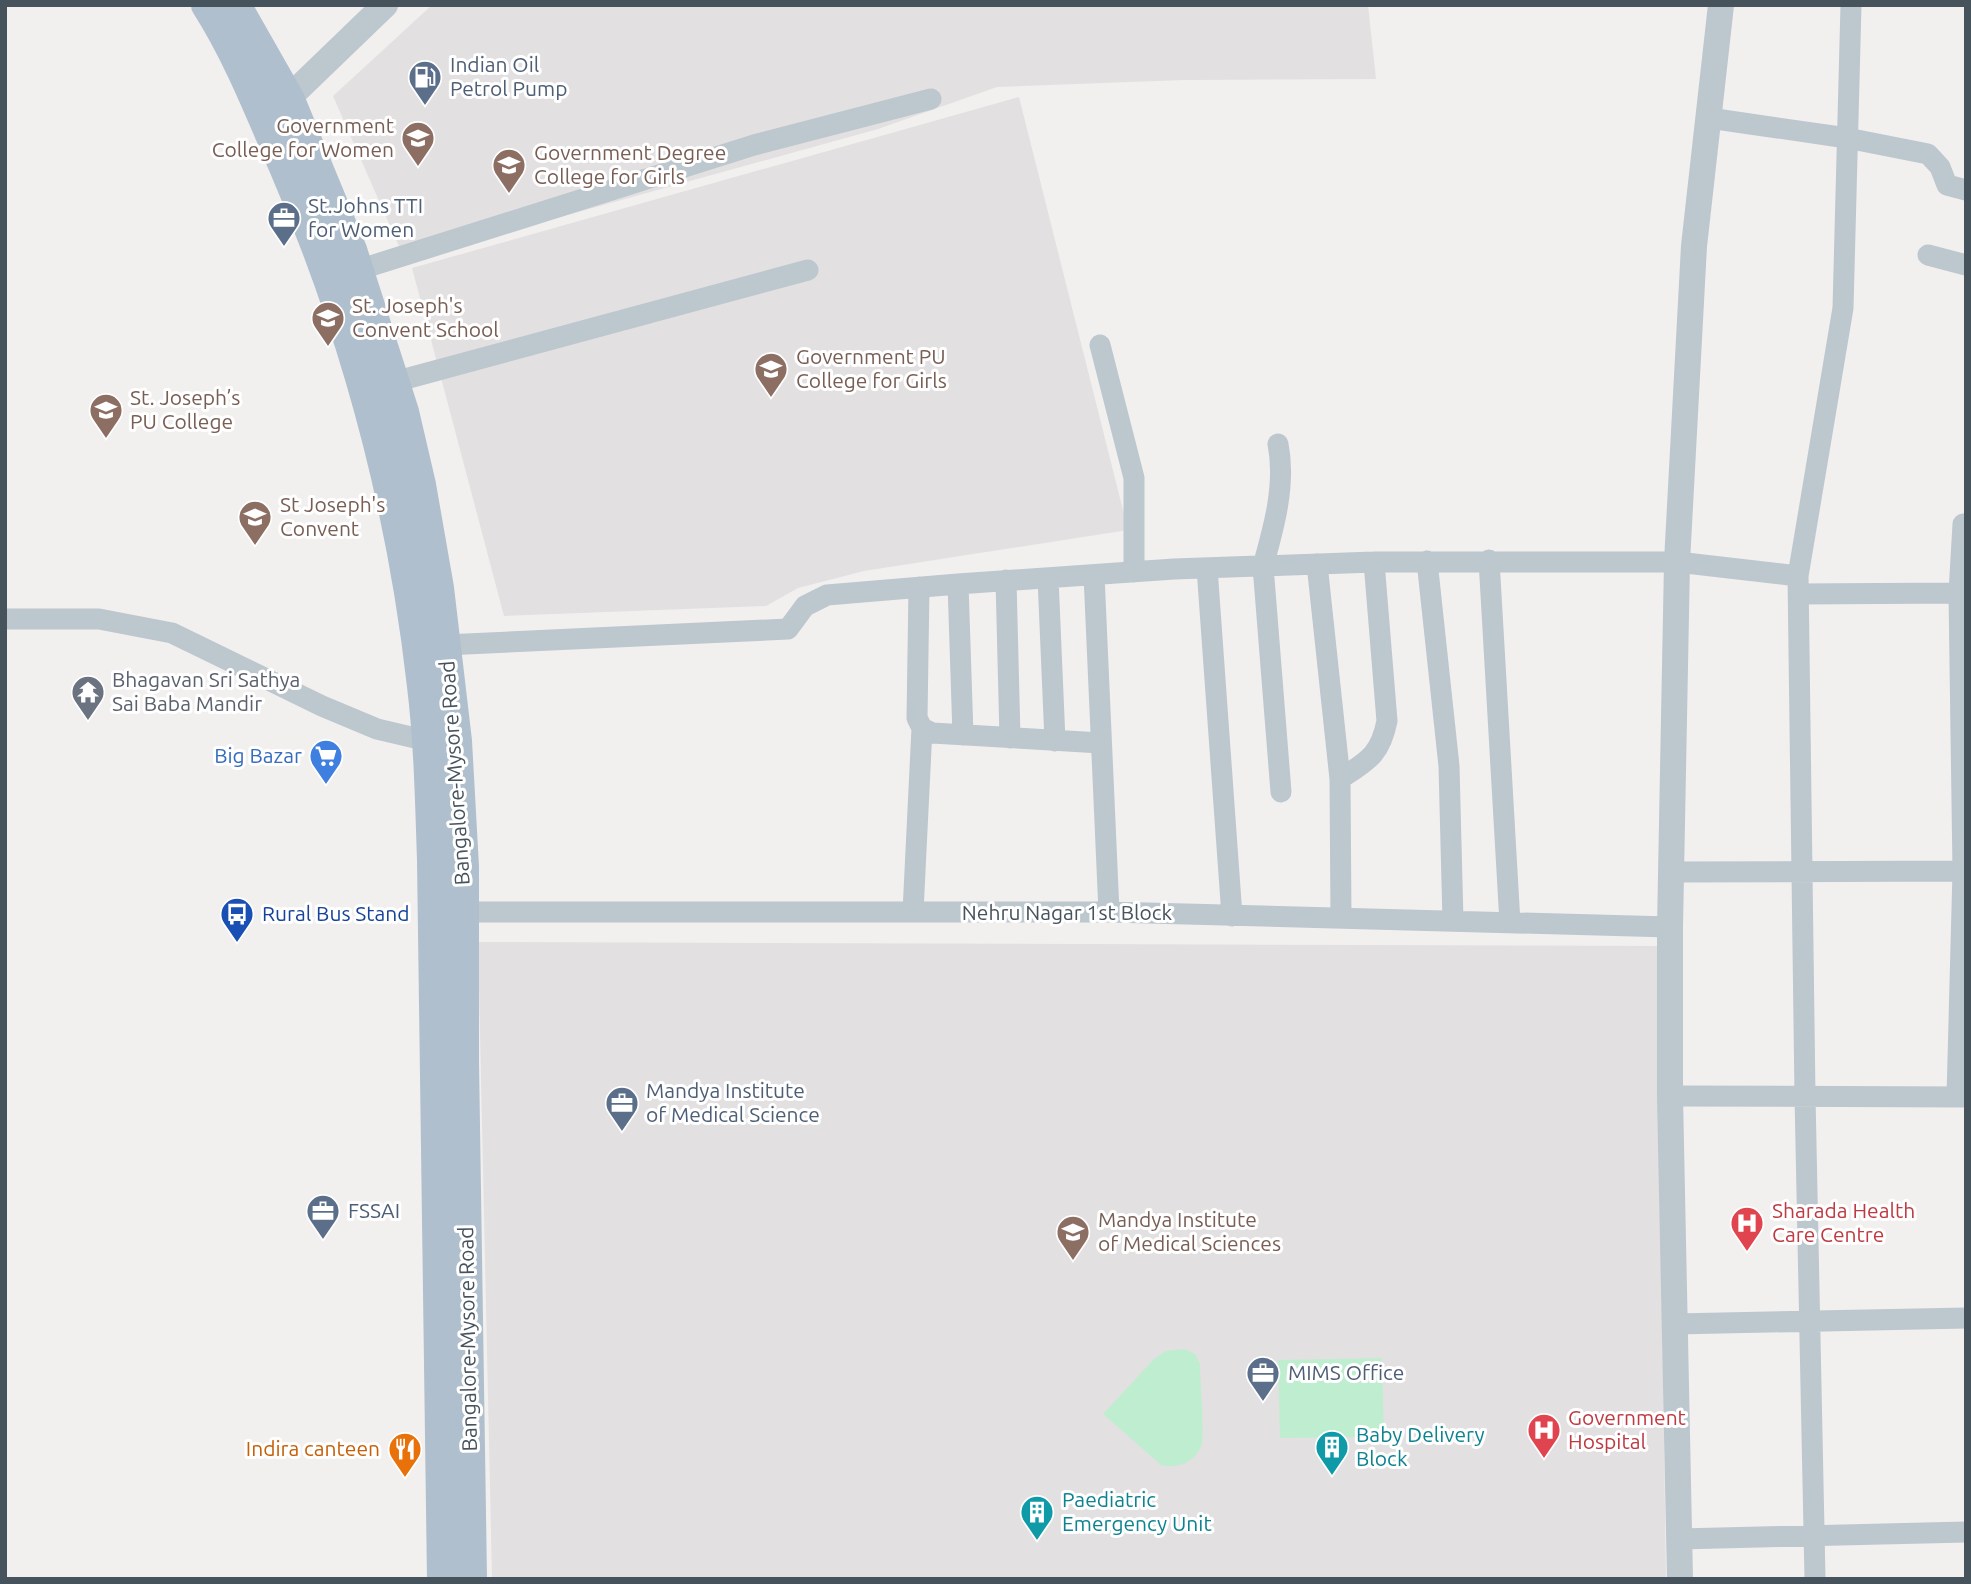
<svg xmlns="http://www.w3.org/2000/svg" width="1971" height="1584" font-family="Ubuntu,sans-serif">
<rect width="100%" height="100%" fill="#f2efef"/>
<!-- education -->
<path fill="#e3e0e1" d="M432,5h936l8,74 -192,1 -187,7 -119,42 -473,131 -72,-164z
M1019,97l109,433 -264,41 -66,17 -32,18 -262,10 -92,-348z
M478,942l1179,4 9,633h-1174z"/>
<!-- green -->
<path fill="#beeecf" d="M1184,1349l11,5 5,10c0,16 5,71 1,82 -6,17 -25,23 -40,19l-58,-51 51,-55 12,-8z
M1382,1358l2,79 -104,1 -2,-78z"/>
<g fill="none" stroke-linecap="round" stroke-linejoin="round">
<!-- minor -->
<path stroke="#bdc7ce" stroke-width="21" d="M1709,118l138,20 81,16 12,13 7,18 19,5
M1928,255l38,10
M358,270l396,-125 177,-46
M1100,345l34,133v94
M394,382l414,-112
M1278,444c8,40 -4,83 -15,122l18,226
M1489,560l21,363
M1427,561l22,205 4,155
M1317,564l23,215 1,139
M1207,568l25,348
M1094,575l15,337
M1048,578l7,163
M1006,580l4,158
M958,584l5,151
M919,587l-2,131 5,10 10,5 169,10
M1799,594l160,-1
M5,619h94l73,14 150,73 55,23 51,12
M445,645l343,-16 17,-23 22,-11 131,-11 216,-15 200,-7h303l121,14
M1340,779c27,-18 40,-23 47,-58l-13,-159
M1671,872l295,-1
M465,912h644l561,15
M913,912l9,-184
M1670,1096l296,1
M1957,1097l6,-226 -4,-278 4,-69
M1675,1324l291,-6
M1679,1539l287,-7
M1815,1579l-10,-483 -7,-520 45,-268 8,-303"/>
<!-- tertiary -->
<path stroke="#bdc7ce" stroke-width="26" d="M275,111l110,-106
M1680,1579l-10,-483v-169l7,-365 17,-316 27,-241"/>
<!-- primary -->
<path stroke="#afbfcd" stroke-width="32" d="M207,5c32,50 54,107 78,162 71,165 118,340 138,519 7,58 8,116 10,174l10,719
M235,5l54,95 62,150 52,162 17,73 18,103 18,153 7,126v194l8,518"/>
</g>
<!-- icons -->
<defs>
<symbol id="fuel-pin" viewBox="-11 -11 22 30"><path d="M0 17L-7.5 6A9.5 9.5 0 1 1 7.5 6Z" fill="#5c6f8a" stroke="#fff"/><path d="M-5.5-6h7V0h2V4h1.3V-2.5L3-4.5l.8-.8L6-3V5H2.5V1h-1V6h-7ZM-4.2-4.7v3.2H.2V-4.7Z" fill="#fff"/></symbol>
<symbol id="university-pin" viewBox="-11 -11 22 30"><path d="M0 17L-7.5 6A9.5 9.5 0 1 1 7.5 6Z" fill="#8d6e63" stroke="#fff"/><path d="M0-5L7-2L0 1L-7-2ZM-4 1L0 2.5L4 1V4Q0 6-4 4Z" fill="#fff"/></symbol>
<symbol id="office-pin" viewBox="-11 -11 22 30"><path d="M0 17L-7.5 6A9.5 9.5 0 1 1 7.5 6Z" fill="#5c6f8a" stroke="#fff"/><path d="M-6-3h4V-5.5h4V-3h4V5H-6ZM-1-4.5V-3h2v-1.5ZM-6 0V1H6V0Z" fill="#fff"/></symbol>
<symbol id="school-pin" viewBox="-11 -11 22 30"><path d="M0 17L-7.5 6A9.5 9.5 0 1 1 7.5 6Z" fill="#8d6e63" stroke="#fff"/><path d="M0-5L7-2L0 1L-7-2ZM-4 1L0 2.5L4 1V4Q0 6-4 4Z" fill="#fff"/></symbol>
<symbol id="temple-pin" viewBox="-11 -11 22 30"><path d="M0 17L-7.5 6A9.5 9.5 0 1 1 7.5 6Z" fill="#6b7280" stroke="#fff"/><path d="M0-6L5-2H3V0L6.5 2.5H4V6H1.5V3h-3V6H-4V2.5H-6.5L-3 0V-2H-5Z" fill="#fff"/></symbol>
<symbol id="supermarket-pin" viewBox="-11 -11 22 30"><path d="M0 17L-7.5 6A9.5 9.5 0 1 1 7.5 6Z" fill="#3f7fe0" stroke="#fff"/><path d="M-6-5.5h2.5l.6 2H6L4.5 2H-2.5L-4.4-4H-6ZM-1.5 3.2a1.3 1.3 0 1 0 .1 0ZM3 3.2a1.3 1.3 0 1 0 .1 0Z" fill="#fff"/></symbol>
<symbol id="bus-pin" viewBox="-11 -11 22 30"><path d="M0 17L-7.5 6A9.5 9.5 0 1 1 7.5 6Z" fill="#1a4fb4" stroke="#fff"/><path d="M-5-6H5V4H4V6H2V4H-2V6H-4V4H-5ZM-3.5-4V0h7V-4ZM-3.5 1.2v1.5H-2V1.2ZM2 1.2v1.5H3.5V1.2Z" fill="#fff"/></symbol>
<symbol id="hospital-pin" viewBox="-11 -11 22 30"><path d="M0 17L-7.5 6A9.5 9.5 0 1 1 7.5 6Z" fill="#e0444e" stroke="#fff"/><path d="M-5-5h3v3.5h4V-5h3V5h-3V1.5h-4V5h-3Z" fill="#fff"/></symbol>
<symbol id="building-pin" viewBox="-11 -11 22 30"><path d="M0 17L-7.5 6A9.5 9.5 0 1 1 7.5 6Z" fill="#0f9aa8" stroke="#fff"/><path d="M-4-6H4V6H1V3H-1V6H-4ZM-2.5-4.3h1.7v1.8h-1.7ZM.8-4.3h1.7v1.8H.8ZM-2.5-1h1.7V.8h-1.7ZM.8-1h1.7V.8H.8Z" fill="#fff"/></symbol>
<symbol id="restaurant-pin" viewBox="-11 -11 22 30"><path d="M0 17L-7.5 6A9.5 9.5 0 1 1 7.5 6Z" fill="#e8710a" stroke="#fff"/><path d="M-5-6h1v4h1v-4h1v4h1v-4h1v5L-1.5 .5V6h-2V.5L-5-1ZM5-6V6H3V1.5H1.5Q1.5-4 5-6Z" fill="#fff"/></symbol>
</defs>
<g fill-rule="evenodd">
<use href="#fuel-pin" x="406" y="58" width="38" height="52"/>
<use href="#university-pin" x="399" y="119" width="38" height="52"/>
<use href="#university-pin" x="490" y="146" width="38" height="52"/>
<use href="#office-pin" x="265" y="199" width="38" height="52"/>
<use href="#school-pin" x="309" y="299" width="38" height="52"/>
<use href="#university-pin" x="752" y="350" width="38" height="52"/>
<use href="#university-pin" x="87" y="391" width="38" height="52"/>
<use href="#school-pin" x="236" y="498" width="38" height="52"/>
<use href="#temple-pin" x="69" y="673" width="38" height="52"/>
<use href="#supermarket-pin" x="307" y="737" width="38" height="52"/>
<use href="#bus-pin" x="218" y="895" width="38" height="52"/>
<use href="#office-pin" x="603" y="1084" width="38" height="52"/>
<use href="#office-pin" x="304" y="1192" width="38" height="52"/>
<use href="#hospital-pin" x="1728" y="1204" width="38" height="52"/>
<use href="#university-pin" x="1054" y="1213" width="38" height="52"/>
<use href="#office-pin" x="1244" y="1354" width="38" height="52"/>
<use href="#hospital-pin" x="1525" y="1411" width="38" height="52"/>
<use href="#building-pin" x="1313" y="1428" width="38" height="52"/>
<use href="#restaurant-pin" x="386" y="1430" width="38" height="52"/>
<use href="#building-pin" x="1018" y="1493" width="38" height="52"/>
</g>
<g text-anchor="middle" stroke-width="6" stroke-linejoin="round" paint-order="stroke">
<!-- service labels -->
<g font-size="21" fill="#4e5e75" stroke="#fff" text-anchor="start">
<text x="450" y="72">Indian Oil<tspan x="450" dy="24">Petrol Pump</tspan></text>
<text x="308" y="213">St.Johns TTI<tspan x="308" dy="24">for Women</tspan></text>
<text x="646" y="1098">Mandya Institute<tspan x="646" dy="24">of Medical Science</tspan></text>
<text x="348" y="1218">FSSAI</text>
<text x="1288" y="1380">MIMS Office</text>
</g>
<!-- education labels -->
<g font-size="21" fill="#785e54" stroke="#fff" text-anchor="start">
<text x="394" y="133" text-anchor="end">Government<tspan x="394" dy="24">College for Women</tspan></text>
<text x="534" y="160">Government Degree<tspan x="534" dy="24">College for Girls</tspan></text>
<text x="352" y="313">St. Joseph's<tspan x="352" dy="24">Convent School</tspan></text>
<text x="796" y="364">Government PU<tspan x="796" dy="24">College for Girls</tspan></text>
<text x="130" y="405">St. Joseph’s<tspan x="130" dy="24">PU College</tspan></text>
<text x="280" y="512">St Joseph's<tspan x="280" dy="24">Convent</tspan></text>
<text x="1098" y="1227">Mandya Institute<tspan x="1098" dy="24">of Medical Sciences</tspan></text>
</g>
<!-- worship labels -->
<g font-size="21" fill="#5b616d" stroke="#fff" text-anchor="start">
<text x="112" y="687">Bhagavan Sri Sathya<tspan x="112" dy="24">Sai Baba Mandir</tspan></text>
</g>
<!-- shop labels -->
<g font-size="21" fill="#366cbe" stroke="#fff" text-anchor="end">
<text x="302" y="763">Big Bazar</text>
</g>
<!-- street labels -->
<g font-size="21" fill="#47535c" stroke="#fff">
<text transform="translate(455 773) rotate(-94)" y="7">Bangalore-Mysore Road</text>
<text x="1067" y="920">Nehru Nagar 1st Block</text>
<text transform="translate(468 1339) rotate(-91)" y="7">Bangalore-Mysore Road</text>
</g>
<!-- transit labels -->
<g font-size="21" fill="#164399" stroke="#fff" text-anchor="start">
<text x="262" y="921">Rural Bus Stand</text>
</g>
<!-- health labels -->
<g font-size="21" fill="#be3a42" stroke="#fff" text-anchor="start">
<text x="1772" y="1218">Sharada Health<tspan x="1772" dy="24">Care Centre</tspan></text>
<text x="1568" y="1425">Government<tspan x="1568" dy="24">Hospital</tspan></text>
</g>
<!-- culture labels -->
<g font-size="21" fill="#0d838f" stroke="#fff" text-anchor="start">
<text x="1356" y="1442">Baby Delivery<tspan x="1356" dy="24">Block</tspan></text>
<text x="1062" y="1507">Paediatric<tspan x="1062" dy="24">Emergency Unit</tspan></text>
</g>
<!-- food labels -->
<g font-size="21" fill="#c56008" stroke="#fff" text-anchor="end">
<text x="380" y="1456">Indira canteen</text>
</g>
</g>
<!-- border -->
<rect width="1971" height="1584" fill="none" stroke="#47535c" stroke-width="14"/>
</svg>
